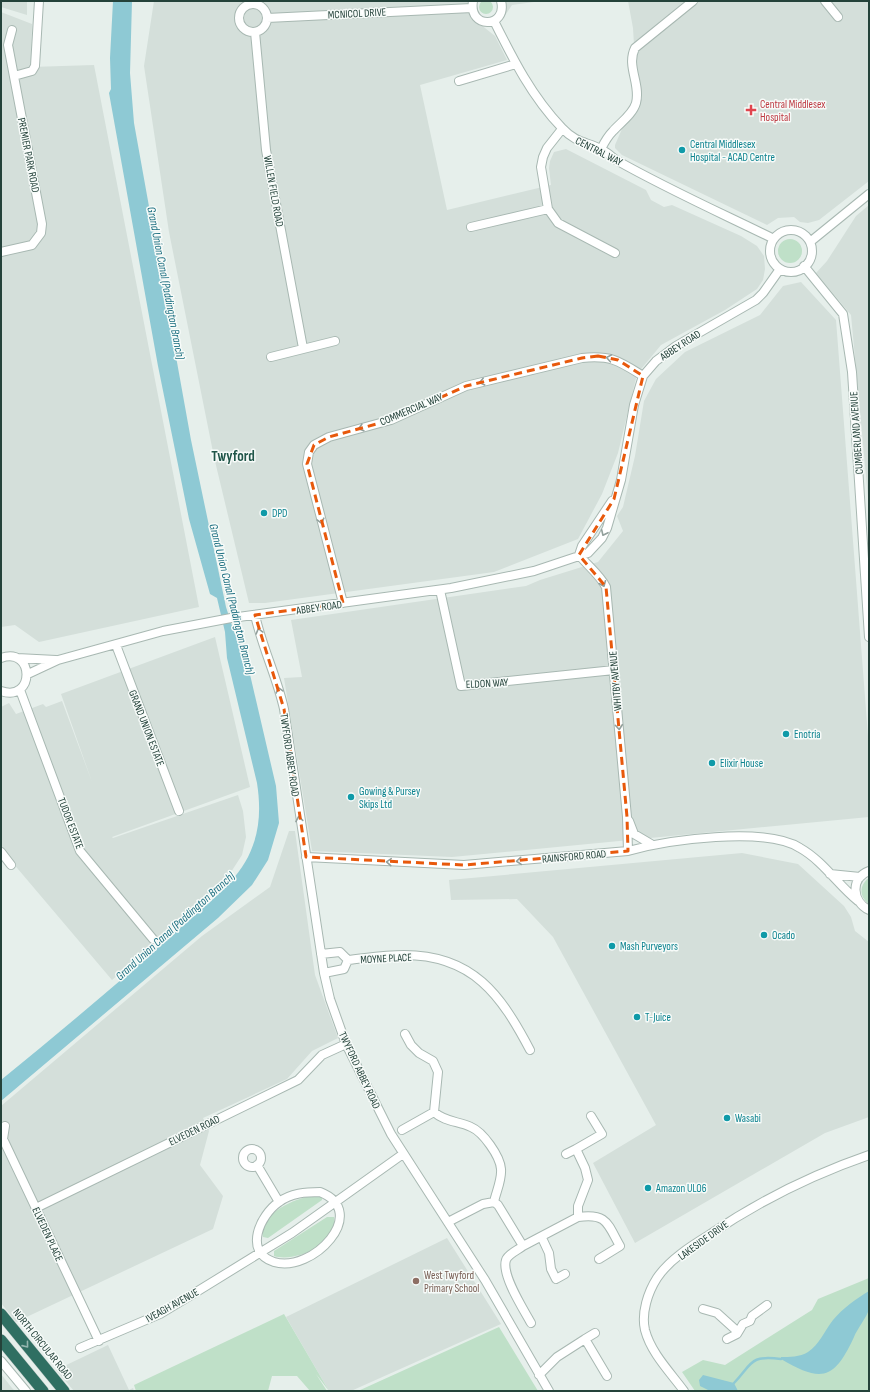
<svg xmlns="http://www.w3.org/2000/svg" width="870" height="1392" font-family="'Sofia Sans Condensed',sans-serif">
<rect width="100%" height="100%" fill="#e6efeb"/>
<!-- built -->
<path fill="#d4dfda" d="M1,1h26v14l-26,-8z
M154,1h314l2,15 25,20 12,24 -87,25 27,125 104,-25 -2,-17 1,-7 4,-9 12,-3 80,41 5,10 13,7 8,-2 69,31 16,10 7,10 1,13 -2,11 -6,9 -32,21 -64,35 -24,29 -19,79 -16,41 -24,45 -84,33 -229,31h-16l-35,-146 -45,-225 -25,-166z
M498,1h43l-29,4 -12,18z
M628,1h241v180l-50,39 -11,3 -8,-1 -6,-5 -16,1 -11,7 -145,-70 -7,-7v-3l10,-23 17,-24 -7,-36 -2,-34z
M1,12l31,12 -1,43 63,-2 105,542 -160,35 -24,-17 -14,2z
M869,205v303l-18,-193 -35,-42 11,-12 29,-45z
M801,282l35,38 33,429v68l-417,40 -140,-6 -28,-173 18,-1 -11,-57 235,-34 14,-6 58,-18 25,-31 -6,-15 6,-9 12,-51 9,-55 12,-22 29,-27 75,-37 23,-29z
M215,637l35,150 -138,50 1,1 125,-43 5,16 3,26 -4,18 -20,31 -110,94 -111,-131v-142l8,-4 7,11 27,-10 3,3 16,-6 30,81 -31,-88z
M289,831h6l20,144 23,63 -26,13 -25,28 -84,39 6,13 -9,34 23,31 -10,33 -197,93 -15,-19v-197l201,-170 68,-49z
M742,853l56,11 46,42 7,11 4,14 14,11v175l-44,16 -190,110 -42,-80 63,-38 -103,-188 -36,-38 -66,1 -2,-20z
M447,1238l54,86 -150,67h-22l-43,-74z
M108,1345l21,45 4,-2 1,3h-60l-18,-21z
M1,1374l11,14 3,3h-14z"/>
<!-- green -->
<path fill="#bfe0c8" d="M479 7a7 7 0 1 1 14 0a7 7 0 1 1-14 0Z
M778 251a12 12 0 1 1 24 0a12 12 0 1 1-24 0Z
M869,878v26c-10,-7 -10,-19 0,-26z
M311,1196l11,1v3l-54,38 -5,-1c-5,-23 31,-38 48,-41z
M327,1217h7c4,27 -39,46 -60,39v-5z
M869,1278v113h-174l-13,-19 21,-12 22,5 87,-55 6,-11z
M284,1314l45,77 -13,-17 11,17h-17l-13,-15h-25l-4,15h-132l-2,-6z
M499,1327l39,64h-180z"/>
<!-- water -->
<path fill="#8ec9d4" d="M113,1h19l-2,72 4,50 57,317 35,167 8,25 11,21 31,133 3,37 -11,37 -16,25 -34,33 -217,183v-21c60,-49 120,-99 178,-151 24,-22 54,-43 69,-72 12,-24 13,-48 9,-74l-30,-125 -2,-26 -8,-34 -7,-4 -21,-75 -31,-153 -49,-273 2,-4 -1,-31z
M869,1291c0,5 1,13 0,18 -2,8 -12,20 -15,28 -20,43 -32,46 -73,22v-2c8,0 19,0 27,-5 11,-7 17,-22 25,-32 10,-12 23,-21 36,-29z
M703,1375l31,8 4,8h-28l-10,-5 -1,-6z"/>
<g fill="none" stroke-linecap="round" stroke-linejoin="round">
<!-- stream -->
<path stroke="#8ec9d4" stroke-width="2.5" d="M734,1383c19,-20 15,-28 47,-24"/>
<defs>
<path id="minor" d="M473,1c-5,29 35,27 28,0
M825,1l13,16
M239 18a14 14 0 1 1 28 0a14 14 0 1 1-28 0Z
M267,18l205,-10
M494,21c19,38 38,76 68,107 16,17 26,13 42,23 4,2 8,6 12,9 51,29 105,53 158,79
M255,32l11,118 37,198
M14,76l18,-5 3,-5 4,-65
M459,81l57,-17
M562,129l-15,19 -4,9 -2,10 7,42 10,14 57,30
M601,149c3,-6 7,-13 12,-18 7,-8 20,-17 23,-28 5,-19 -10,-37 -1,-55l58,-47
M471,227l77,-18
M770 251a21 21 0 1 1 42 0a21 21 0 1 1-42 0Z
M810,242l59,-48
M1,252l31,-7 9,-12 1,-9 -34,-179 4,-15
M804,266l39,48 9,58 17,265
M271,357l64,-16
M579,555c8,10 21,20 27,32l21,230 1,34
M579,555l3,-9 30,-45
M440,590l21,96 153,-16
M343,603l-36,-139 2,-12 5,-7 15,-8 62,-17 75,-34 116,-28c29,-3 37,3 61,18
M255,615c7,32 22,62 29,94l40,264 6,26 16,45 45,90 94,146 64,111
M116,645l63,166
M1,658c34,-12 34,45 0,33
M17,658l39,2
M28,674l30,-14 105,-29 68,-13 220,-30 83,-17 54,-18 14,-15 5,-10 14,-48 13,-75 9,-29 13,-15 20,-15 80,-46 7,-7 17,-24
M20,690l60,161 73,88
M629,821l5,13 17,10
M1,852l10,13
M306,857l158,8 164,-14c39,-11 137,-25 172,-3 23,13 38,37 58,53
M869,871c-19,7 -17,31 0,39
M830,874l30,3
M321,954l19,-2 8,8c19,-2 37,-5 56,-5 69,0 97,40 126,95
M324,973l20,-4 4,-9
M405,1034l6,11 8,8 14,8 5,11 -4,40c11,10 24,9 37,15 12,5 29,29 30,42 1,11 -5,23 -7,33l-11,2 -35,18
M591,1116l11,18 -26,15 9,19 3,12 -10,26v11c29,-4 29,6 42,29l-21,13
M5,1126l-2,13 96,202
M402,1130l32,-18
M243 1158a9 9 0 1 1 18 0a9 9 0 1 1-18 0Z
M566,1154l10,-5
M257,1165l22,37
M320,1192c51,20 -8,82 -46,70 -31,-10 -14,-47 5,-60 12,-9 27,-10 41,-10z
M494,1202l4,3 25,41 55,-29
M36,1208l262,-128 24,-25 24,-11
M542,1238l7,15 2,16 5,10 9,-5
M523,1246c-5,4 -15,8 -17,14 -5,15 18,50 25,63
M703,1309l14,4 21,19
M585,1339l10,-6
M727,1339l10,-5 6,-10 7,-3 2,-5 15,-11
M80,1348l80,-34 33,-20 99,-61 111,-79
M1,1361l25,30
M539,1375l18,-18 28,-18 22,37
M684,1391c-14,-19 -33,-38 -39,-61 -4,-17 3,-38 12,-52 12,-18 34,-32 52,-43 50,-34 102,-60 160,-80"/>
<path id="highway" d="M1,1314l63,77
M1,1340l42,51"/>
</defs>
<!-- minor casing -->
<use href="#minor" stroke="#a8b8b2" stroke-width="10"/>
<!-- highway casing -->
<use href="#highway" stroke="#c2cac8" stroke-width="12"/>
<!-- minor -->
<use href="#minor" stroke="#fff" stroke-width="8"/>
<!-- highway -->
<use href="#highway" stroke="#2f6f62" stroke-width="11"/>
</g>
<!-- one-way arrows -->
<defs><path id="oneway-chevron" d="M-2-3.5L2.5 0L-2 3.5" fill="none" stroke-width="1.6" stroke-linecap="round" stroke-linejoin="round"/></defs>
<g stroke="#92a09c">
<use href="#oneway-chevron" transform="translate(609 358) rotate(-170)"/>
<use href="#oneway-chevron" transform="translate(482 382) rotate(167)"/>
<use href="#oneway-chevron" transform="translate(361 428) rotate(164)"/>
<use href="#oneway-chevron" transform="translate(321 521) rotate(75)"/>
<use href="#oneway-chevron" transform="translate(604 533) rotate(115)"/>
<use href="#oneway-chevron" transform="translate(603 584) rotate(67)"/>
<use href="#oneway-chevron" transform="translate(259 631) rotate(-105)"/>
<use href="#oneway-chevron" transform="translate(279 690) rotate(-106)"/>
<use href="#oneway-chevron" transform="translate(619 727) rotate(85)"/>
<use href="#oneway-chevron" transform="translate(299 819) rotate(-100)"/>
<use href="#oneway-chevron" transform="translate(519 861) rotate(175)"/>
<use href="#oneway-chevron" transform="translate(389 862) rotate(-176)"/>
</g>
<use stroke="#93b5ae" href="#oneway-chevron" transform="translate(26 1345) rotate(51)"/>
<!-- marked area -->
<path fill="none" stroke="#e8590c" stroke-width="3" stroke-dasharray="8 5" stroke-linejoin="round" d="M598,356l20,4 25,16 -29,123 -35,56 27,32 21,230 1,34 -164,14 -158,-8 -22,-148 -29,-94 88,-12 -36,-139 7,-19 15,-8 62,-17 75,-34 116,-28z"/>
<!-- markers -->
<path fill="#e0444e" stroke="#f7fbf9" stroke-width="1.5" d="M749 104h4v4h4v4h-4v4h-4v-4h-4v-4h4z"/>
<g fill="#0f9aa8" stroke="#f7fbf9" stroke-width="1.5">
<circle cx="682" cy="150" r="4"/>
<circle cx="264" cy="513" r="4"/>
<circle cx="786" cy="734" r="4"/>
<circle cx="712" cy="763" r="4"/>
<circle cx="351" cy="797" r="4"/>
<circle cx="764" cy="935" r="4"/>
<circle cx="612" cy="946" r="4"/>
<circle cx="637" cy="1017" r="4"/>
<circle cx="727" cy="1118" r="4"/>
<circle cx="648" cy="1188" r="4"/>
</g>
<circle fill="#8d6e63" stroke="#f7fbf9" stroke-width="1.5" cx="416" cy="1281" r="4"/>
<g text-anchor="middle" stroke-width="3" stroke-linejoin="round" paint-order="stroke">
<!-- street labels -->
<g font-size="11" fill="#24423a" stroke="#f7fbf9">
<text transform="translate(357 13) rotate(-3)" y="4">MCNICOL DRIVE</text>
<text transform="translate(599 151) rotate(27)" y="4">CENTRAL WAY</text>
<text transform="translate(29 155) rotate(79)" y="4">PREMIER PARK ROAD</text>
<text transform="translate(274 191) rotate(80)" y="4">WILLEN FIELD ROAD</text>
<text transform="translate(680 345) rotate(-33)" y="4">ABBEY ROAD</text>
<text transform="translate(411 409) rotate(-23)" y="4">COMMERCIAL WAY</text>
<text transform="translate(856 433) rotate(-94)" y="4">CUMBERLAND AVENUE</text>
<text transform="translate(319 607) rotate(-8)" y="4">ABBEY ROAD</text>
<text transform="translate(615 681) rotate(-95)" y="4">WHITBY AVENUE</text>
<text transform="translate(487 683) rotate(-3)" y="4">ELDON WAY</text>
<text transform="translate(147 728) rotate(69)" y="4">GRAND UNION ESTATE</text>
<text transform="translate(290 755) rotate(82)" y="4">TWYFORD ABBEY ROAD</text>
<text transform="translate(71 823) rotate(69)" y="4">TUDOR ESTATE</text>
<text transform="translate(574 856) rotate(-5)" y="4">RAINSFORD ROAD</text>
<text transform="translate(386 958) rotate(-3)" y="4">MOYNE PLACE</text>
<text transform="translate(360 1070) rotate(65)" y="4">TWYFORD ABBEY ROAD</text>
<text transform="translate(194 1130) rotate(-26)" y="4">ELVEDEN ROAD</text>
<text transform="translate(48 1234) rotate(65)" y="4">ELVEDEN PLACE</text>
<text transform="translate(703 1240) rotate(-36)" y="4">LAKESIDE DRIVE</text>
<text transform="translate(172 1305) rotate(-29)" y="4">IVEAGH AVENUE</text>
<text transform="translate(43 1344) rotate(51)" y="4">NORTH CIRCULAR ROAD</text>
</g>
<!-- health labels -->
<g font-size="11" fill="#be3a42" stroke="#f7fbf9" text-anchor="start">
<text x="760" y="108">Central Middlesex<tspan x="760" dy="13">Hospital</tspan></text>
</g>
<!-- culture labels -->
<g font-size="11" fill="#0d838f" stroke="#f7fbf9" text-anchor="start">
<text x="690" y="148">Central Middlesex<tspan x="690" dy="13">Hospital - ACAD Centre</tspan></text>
<text x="272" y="517">DPD</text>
<text x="794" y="738">Enotria</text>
<text x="720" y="767">Elixir House</text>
<text x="359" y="795">Gowing &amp; Pursey<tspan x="359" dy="13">Skips Ltd</tspan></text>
<text x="772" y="939">Ocado</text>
<text x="620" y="950">Mash Purveyors</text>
<text x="645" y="1021">T-Juice</text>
<text x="735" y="1122">Wasabi</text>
<text x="656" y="1192">Amazon ULO6</text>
</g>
<!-- education labels -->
<g font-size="11" fill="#785e54" stroke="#f7fbf9" text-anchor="start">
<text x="424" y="1279">West Twyford<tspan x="424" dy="13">Primary School</tspan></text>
</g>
<!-- water labels -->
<g font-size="12" font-style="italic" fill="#1c6f80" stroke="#f7fbf9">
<text transform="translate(166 283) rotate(79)" y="4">Grand Union Canal (Paddington Branch)</text>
<text transform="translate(232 599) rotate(76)" y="4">Grand Union Canal (Paddington Branch)</text>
<text transform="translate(175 926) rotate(-42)" y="4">Grand Union Canal (Paddington Branch)</text>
</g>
<!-- district labels -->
<g font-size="15" font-weight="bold" fill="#1f5548" stroke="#f7fbf9">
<text x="233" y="461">Twyford</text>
</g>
</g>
<!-- border -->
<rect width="870" height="1392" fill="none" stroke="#24423a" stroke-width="4"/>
</svg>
